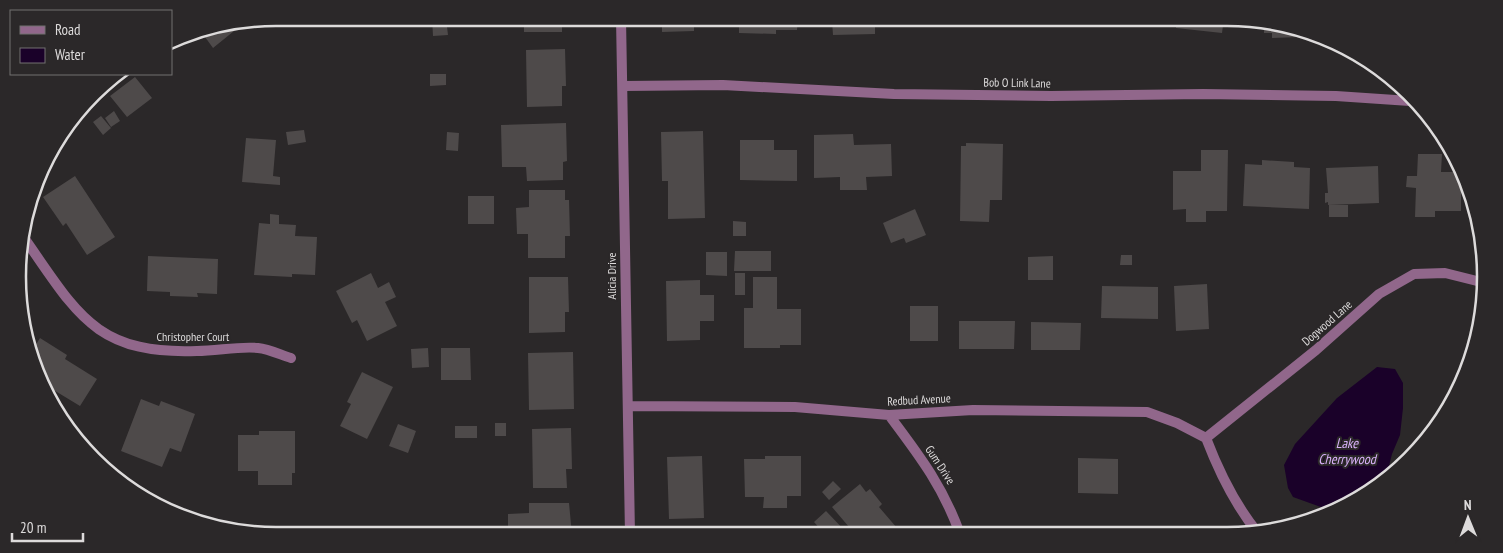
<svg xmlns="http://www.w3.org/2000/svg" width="1503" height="553" font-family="'PT Sans Narrow',sans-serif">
<rect width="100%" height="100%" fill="#2b2829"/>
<!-- water -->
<path fill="#1a0129" d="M1377,367l18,2 8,14v25l-3,27 -8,19 -6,24 -45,31 -9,2 -39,-14 -5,-9 -4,-23 11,-21 42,-46z"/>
<!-- building -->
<path fill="#4e4a4a" d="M432,18h14l2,17 -15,1z
M524,18h38v14h-38z
M662,18h32v13l-32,1z
M739,18h59l-1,12h-21v4l-37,-1z
M821,18h54v16l-42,1 -1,-14h-11z
M888,18h53v2h-53z
M956,18h52v1l-52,1z
M1032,18h48v5l-48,-2z
M1093,18h63l-1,7 -62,-5z
M1177,18h47l-2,15 -46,-5z
M1264,22l30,4 5,3 1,8 -28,1v-5h-8z
M230,25l4,6 -21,17 -13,-18z
M565,49l1,37h-4v20l-35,1 -1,-57z
M430,74h16v11l-16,1z
M135,77l17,21 -25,19 -17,-21z
M114,111l6,10 -9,6 -6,-9z
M101,116l10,12 -8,7 -10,-13z
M566,123l1,38 -4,1v18l-36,1 -1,-14h-24l-1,-42z
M304,130l2,12 -18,3 -2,-13z
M703,131l2,87 -37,1v-38h-6l-1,-49z
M447,132l12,1 -1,18 -12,-1z
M853,134l1,11 37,-1 1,32 -26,1 1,13h-27v-13l-26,1v-43z
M246,138l30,2 -3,36 7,1v8l-38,-3z
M740,140h34v10h23v31l-57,-1z
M966,143l37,1 -1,56h-12l-1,22 -29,-1 1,-75h5z
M1201,150h27l-1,61h-21v11h-20v-13l-13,1v-39h28z
M1418,154h24l-1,18h18l2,6v33h-26v6h-20l1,-29 -10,-1 1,-11h10z
M1262,160l32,2v5l16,1 -1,41 -66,-3 2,-42 17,1z
M1378,166l1,37 -51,2v-3l-3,1v-10h3l-2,-25z
M75,176l40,61 -28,18 -21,-32 -3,3 -20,-29z
M529,190h36v10h4l1,36h-5v22h-37v-24h-11l-1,-26 13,-1z
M468,196h26v28h-26z
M1329,205h19v12h-19z
M915,209l11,26 -20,8 -2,-5 -13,5 -8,-20z
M270,214l9,1v9l17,1 -1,11 22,1 -2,38 -23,-1v3l-38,-2 5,-52 11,1z
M733,221l13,1v14h-13z
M735,251h36v20h-37z
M706,252h21v24l-21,-1z
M1121,255h11v10h-12z
M148,256l70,3 -1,35 -20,-1 1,4 -28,-1v-4l-23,-1z
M1053,256v24h-25v-23z
M371,273l7,15 11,-6 7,15 -11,5 12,24 -30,15 -10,-21 -5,3 -16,-32z
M735,273h10v22h-10z
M529,277h39l1,35h-4v20l-36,1z
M753,277h24v32h24v36h-21v3h-36v-40h9z
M700,280v15h14v26h-14v19l-33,1 -1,-60z
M1207,284l2,45 -33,2 -2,-45z
M1102,286l56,1v32l-57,-1z
M910,306h28v35h-28z
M959,321h56l-1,28h-55z
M1031,322l50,1 -1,27h-49z
M40,338l27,17 -2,4 32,20 -17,27 -33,-20 -15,-35z
M428,348l1,19 -17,1 -1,-19z
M441,348h29l1,32h-30z
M573,352l1,57 -45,1 -1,-57z
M362,372l31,15 -26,52 -27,-13 11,-22 -4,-2z
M141,399l18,7 2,-5 34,13 -14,38 -11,-4 -8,19 -41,-16z
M495,423h11v13h-11z
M398,424l18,7 -8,22 -19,-7z
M455,426h22v12h-22z
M571,428l1,41h-6l1,19h-34l-1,-59z
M259,431h36v42h-3v12h-34v-14h-20v-36h21z
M702,456l2,62 -35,1 -2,-62z
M765,456h36v40h-14v12h-24l1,-11h-19l-1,-38h21z
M1078,458l40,1v35l-40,-1z
M833,481l8,8 -12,11 -7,-8z
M860,484l6,8 4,-3 12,15 -3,3 18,21 -7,6h-35l-23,-27z
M529,503h40l3,32h-64v-21l21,-1z
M826,511l22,23h-32l5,-4 -7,-8z
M337,530l35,2v3h-35z"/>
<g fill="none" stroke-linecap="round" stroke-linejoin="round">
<!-- minor -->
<path stroke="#91678b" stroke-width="10" d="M621,18l9,517
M624,86l99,-1 171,9 157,2 152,-2 133,2 74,5
M22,235c54,76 71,120 175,116 20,0 42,-5 61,-3 11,1 23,7 33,10
M628,406l167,1 94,8 84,-5 174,2 30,11 29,15
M889,415c30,40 54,71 71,119
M1206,438l110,-88 63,-56 35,-20 31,-1 36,9
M1206,438c13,34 29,67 52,95"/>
</g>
<g text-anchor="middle" stroke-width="4" stroke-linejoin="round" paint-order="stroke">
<!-- street labels -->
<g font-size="12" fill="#dddbdb" stroke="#2b2829">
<text transform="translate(1017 83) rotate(1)" y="4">Bob O Link Lane</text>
<text transform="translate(612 276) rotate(-90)" y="4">Alicia Drive</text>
<text transform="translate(1327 323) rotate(-41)" y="4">Dogwood Lane</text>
<text x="193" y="341">Christopher Court</text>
<text transform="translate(919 400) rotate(-3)" y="4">Redbud Avenue</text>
<text transform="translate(940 465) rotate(57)" y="4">Gum Drive</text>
</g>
<!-- water labels -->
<g font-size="14" font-style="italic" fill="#d9b1f9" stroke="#2b2829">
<text x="1347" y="448">Lake<tspan x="1347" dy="16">Cherrywood</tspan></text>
</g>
</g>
<!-- crop -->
<path d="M0 0H1503V553H0ZM276 26H1227A250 250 0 0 1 1477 276V277A250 250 0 0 1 1227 527H276A250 250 0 0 1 26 277V276A250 250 0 0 1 276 26Z" fill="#2b2829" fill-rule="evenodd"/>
<path fill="none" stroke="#dddbdb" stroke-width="2.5" d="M276 26H1227A250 250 0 0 1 1477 276V277A250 250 0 0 1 1227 527H276A250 250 0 0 1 26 277V276A250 250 0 0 1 276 26Z"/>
<!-- legend -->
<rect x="10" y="10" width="162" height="65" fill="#2b2829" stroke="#727070"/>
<rect x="20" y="26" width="25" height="8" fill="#91678b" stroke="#727070"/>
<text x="55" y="35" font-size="15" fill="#dddbdb">Road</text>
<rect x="20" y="48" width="25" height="15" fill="#1a0129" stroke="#727070"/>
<text x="55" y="60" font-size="15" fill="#dddbdb">Water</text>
<!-- north arrow -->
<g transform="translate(1468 518) rotate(359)" stroke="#2b2829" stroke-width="4" paint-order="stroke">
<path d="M0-4L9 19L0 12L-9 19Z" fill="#dddbdb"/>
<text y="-8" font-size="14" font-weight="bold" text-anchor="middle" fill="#dddbdb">N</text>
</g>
<!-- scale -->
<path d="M12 533v8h71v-8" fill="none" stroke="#dddbdb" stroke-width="2.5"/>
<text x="20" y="533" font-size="15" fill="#dddbdb" stroke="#2b2829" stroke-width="4" paint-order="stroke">20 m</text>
</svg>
